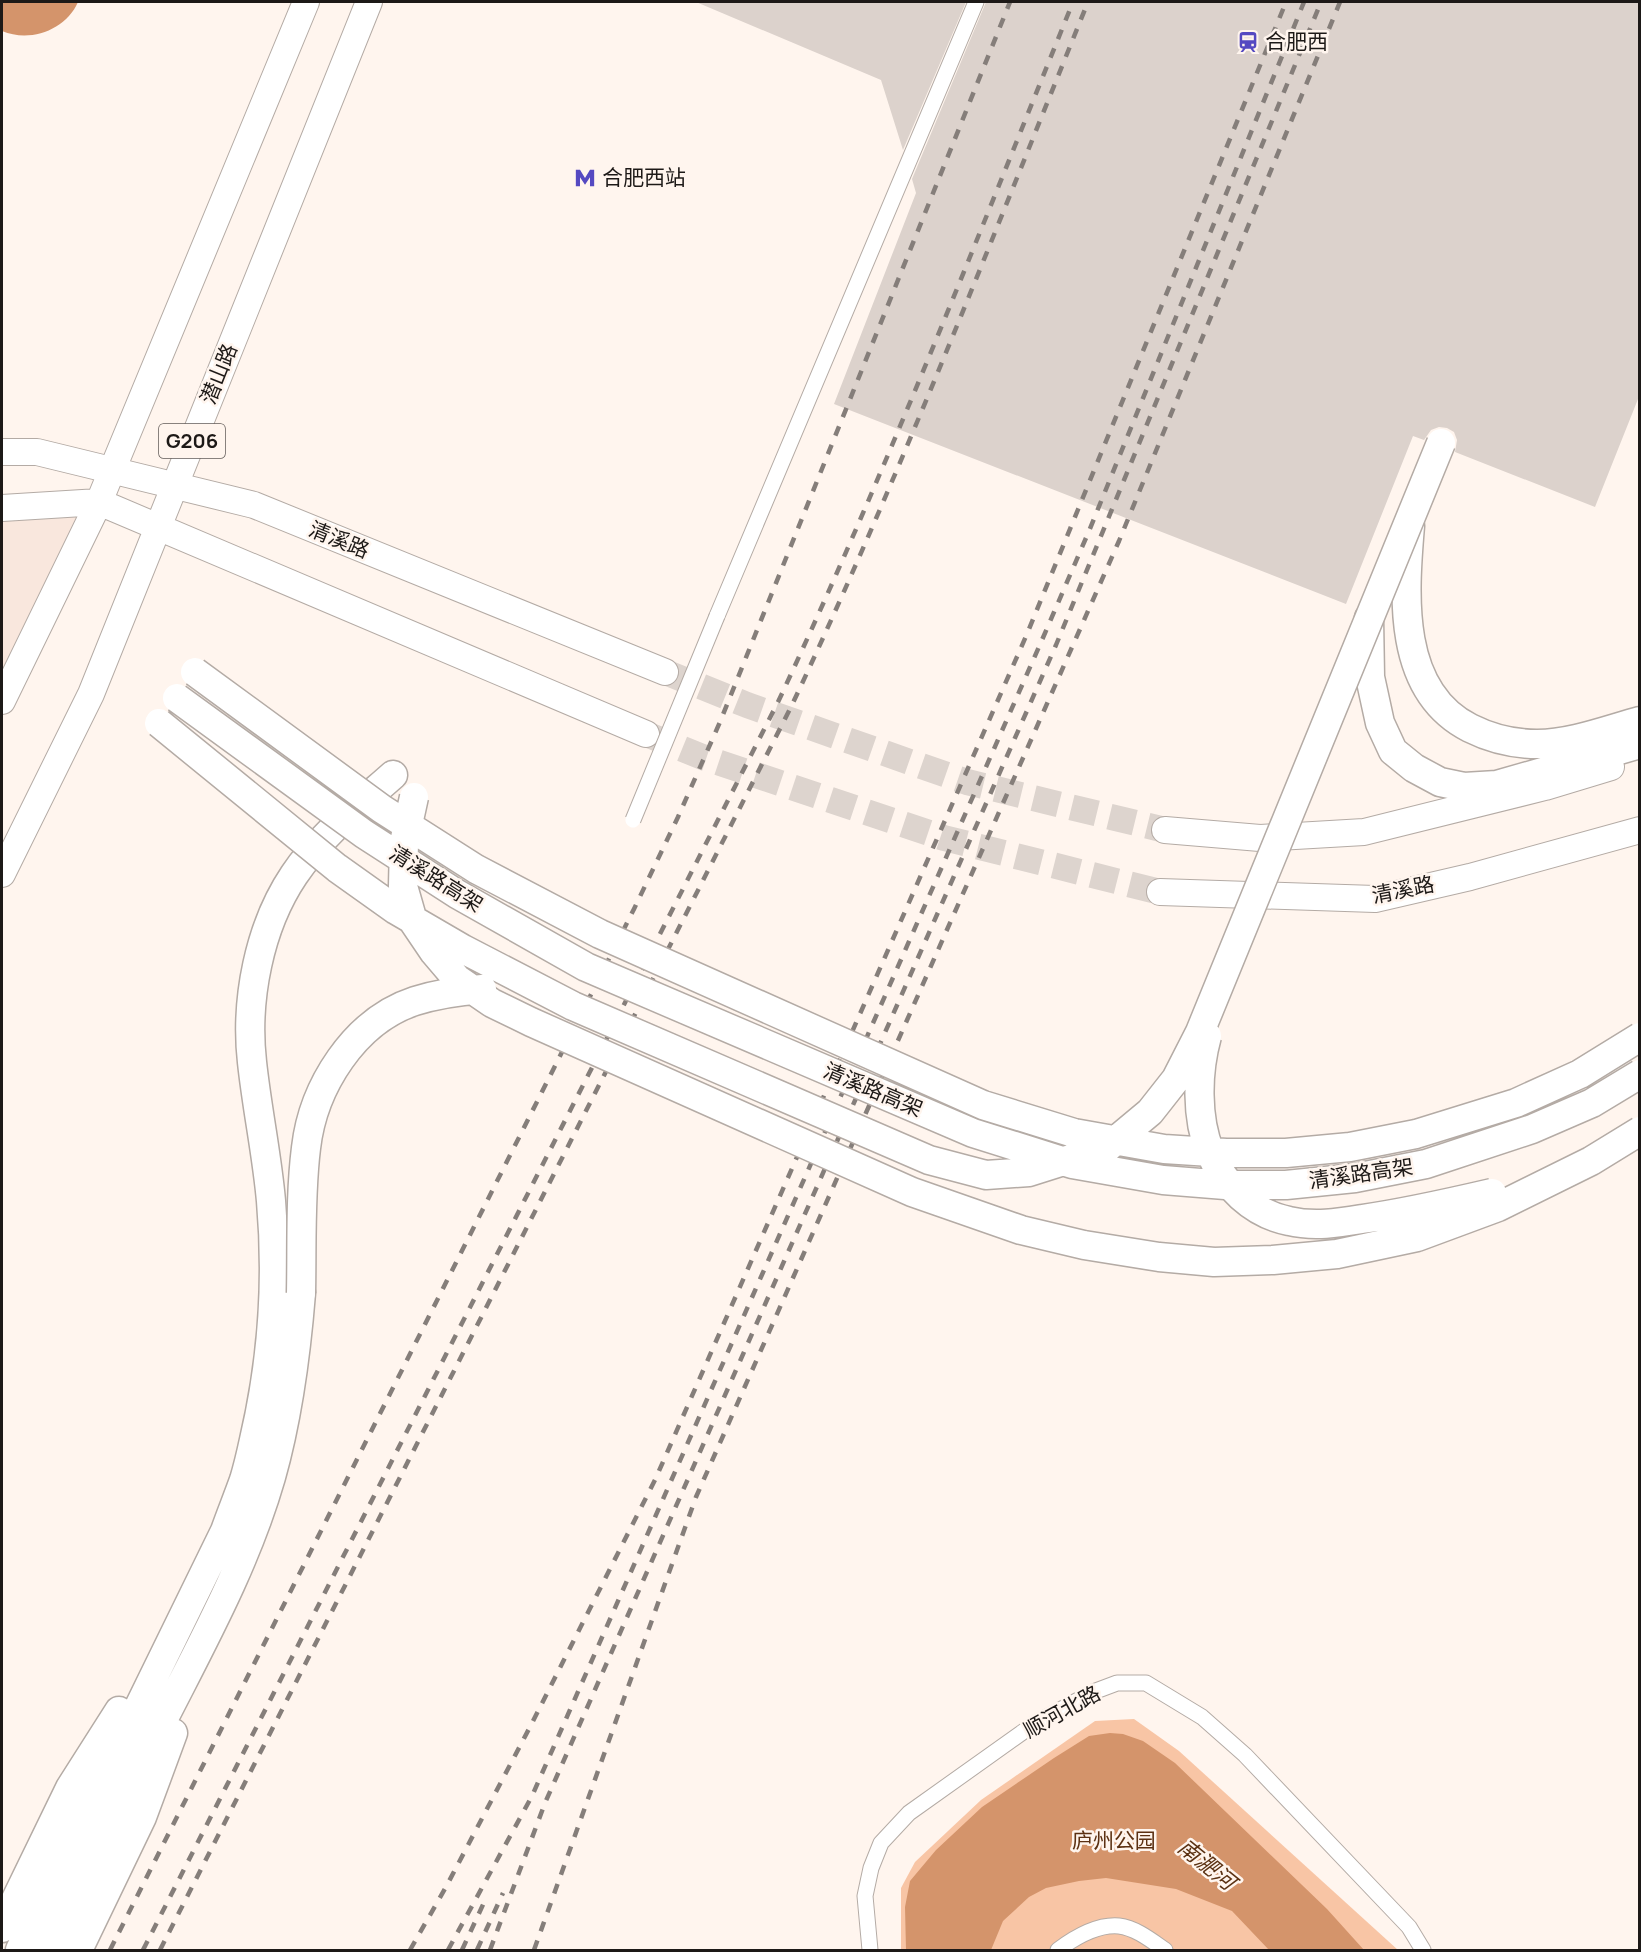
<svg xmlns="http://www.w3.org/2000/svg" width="1641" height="1952" font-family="Manrope,'Noto Sans SC',sans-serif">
<rect width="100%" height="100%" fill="#fff5ee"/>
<!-- built -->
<path fill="#f9e7dd" d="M99,502l-97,199v-193z"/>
<!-- green -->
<path fill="#f8c5a5" d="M1134,1719l45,32 219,199h-497v-62l14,-26 66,-62 114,-79z"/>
<!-- water -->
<path fill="#d4946b" d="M2,2h76c-12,28 -48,41 -76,29z
M1110,1733l13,1 20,7 32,22 152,146 37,41h-95l-37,-39 -56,-22 -70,-11 -27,3 -33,7 -17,9 -26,24 -12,29h-85l-1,-43 5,-26 26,-31 46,-43 72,-49 35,-22z"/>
<!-- building -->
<path fill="#dcd2cc" d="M696,2h270l-63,148 -22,-70z
M986,2h654v392l-45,113 -140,-55 2,-12 -3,-8 -7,-4 -8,-1 -8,3 -7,10 -11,-4 -67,168 -512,-200 82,-211 -4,-14z"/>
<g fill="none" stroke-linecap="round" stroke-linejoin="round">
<!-- primary-tunnel -->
<path stroke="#ddd4ce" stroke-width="26" stroke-dasharray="26 13" stroke-linecap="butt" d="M665,672l82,33 220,77 198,48
M646,734l59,24 239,80 216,54"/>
<defs>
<path id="street" d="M717,616l259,-614
M870,1950l-5,-54 6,-28 10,-25 28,-30 125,-89 59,-32 24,-9h29l56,34 43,38 164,172 14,23
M1058,1950c16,-12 39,-26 61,-24 17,2 33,15 46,24"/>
<path id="primary" d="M2,452h35l217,53 411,167
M2,508l97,-6 547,232
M2,701l97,-199 207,-500
M1165,830l95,8 104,-6 181,-45 66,-20
M2,874l89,-180 278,-692
M1160,892l215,7 95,-22 170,-47"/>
<path id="highway" d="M1410,526c-6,70 -13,165 60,202 20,10 44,16 67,16 34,0 70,-14 103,-23
M1369,618l1,59 10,46 13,28 21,17 26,14 24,5 33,-2 143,-41
M2,1928l68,-140 49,-77
M20,1950l205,-419c6,-17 13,-34 19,-51 4,-13 7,-26 10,-40 18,-77 24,-159 17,-239 -4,-46 -14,-92 -19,-139 -7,-62 7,-135 42,-187 26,-39 64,-69 99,-100
M48,1950c37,-76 75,-152 114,-228 40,-79 84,-158 109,-245 17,-60 25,-121 30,-184
M78,1950l64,-133 31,-84"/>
</defs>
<!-- street casing -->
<use href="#street" stroke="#b4aba5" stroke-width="17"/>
<!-- primary casing -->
<use href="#primary" stroke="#b4aba5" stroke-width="28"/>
<!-- highway casing -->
<use href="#highway" stroke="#b4aba5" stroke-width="31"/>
<!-- street -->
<use href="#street" stroke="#fff" stroke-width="15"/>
<!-- primary -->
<use href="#primary" stroke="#fff" stroke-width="26"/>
<!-- highway -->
<use href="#highway" stroke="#fff" stroke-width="28"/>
<!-- rail -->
<path stroke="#857e7a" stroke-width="4.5" stroke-dasharray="10 10" stroke-linecap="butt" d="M110,1950l524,-1041 44,-92 42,-95 290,-720
M143,1950l635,-1248c108,-230 200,-466 295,-700
M160,1950l631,-1243c109,-231 201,-469 297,-705
M410,1950l36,-63 85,-162 124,-245 372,-846 259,-632
M448,1950l84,-154 510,-1156 47,-109 215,-529
M462,1950l25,-54
M477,1950l26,-57
M490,1950l55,-147 511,-1158 265,-643
M534,1950l162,-453 423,-956 221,-539"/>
<defs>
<path id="street-bridge" d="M633,820l84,-204"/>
<path id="highway-bridge" d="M195,672l187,137 94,60 124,65 383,171 91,28 90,16 62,4h60l64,-6 66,-13 100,-31 64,-29 60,-37
M177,698l187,136 93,60 129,73 387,166 99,31 91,16 62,5h61l69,-7 71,-14 106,-35 60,-26 48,-29
M159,723l178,145 59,42 67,39 110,57 356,154 57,15 43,-3 79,-25 42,-35 26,-33 24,-47 241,-589
M414,797l-10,46 -1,43 10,35 21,31 23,27 35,24 39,19 381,170 109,38 63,15 75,12 55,5 59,-2 64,-6 80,-17 81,-30 93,-46 49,-30
M1207,1036c-10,36 -11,82 3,116 14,34 43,62 79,69 25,6 49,2 73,-2 44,-6 87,-16 130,-26
M301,1293c1,-48 -1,-97 5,-145 7,-61 48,-127 109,-147 22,-7 43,-10 67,-12"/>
</defs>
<!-- street-bridge casing -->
<use href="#street-bridge" stroke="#b4aba5" stroke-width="17" stroke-linecap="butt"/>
<!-- highway-bridge casing -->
<use href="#highway-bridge" stroke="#b4aba5" stroke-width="31" stroke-linecap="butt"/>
<!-- street-bridge -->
<use href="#street-bridge" stroke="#fff" stroke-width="15"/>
<!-- highway-bridge -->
<use href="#highway-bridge" stroke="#fff" stroke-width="28"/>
</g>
<!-- icons -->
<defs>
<symbol id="station-bare" viewBox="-9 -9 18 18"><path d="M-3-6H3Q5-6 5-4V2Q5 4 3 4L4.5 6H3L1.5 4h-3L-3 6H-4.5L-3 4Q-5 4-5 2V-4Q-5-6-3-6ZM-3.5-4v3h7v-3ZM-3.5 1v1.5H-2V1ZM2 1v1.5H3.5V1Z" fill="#5549c1" stroke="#fff5ee" stroke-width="2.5" paint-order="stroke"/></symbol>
<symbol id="metro-bare" viewBox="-9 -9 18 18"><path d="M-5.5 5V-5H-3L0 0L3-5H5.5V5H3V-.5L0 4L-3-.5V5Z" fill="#5549c1" stroke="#fff5ee" stroke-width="2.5" paint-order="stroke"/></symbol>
</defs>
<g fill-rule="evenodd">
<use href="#station-bare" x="1233" y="27" width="30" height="30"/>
<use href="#metro-bare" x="570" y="163" width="30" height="30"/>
</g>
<g text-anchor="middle" stroke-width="5" stroke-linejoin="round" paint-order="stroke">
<!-- shield labels -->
<rect fill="#fff5ee" stroke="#615b58" stroke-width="1.5" x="159" y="424" width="66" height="34" rx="4.5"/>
<g font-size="20" font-weight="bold" fill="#1d1917">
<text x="192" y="448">G206</text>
</g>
<!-- poi labels -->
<g font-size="21" fill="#1d1917" stroke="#fff5ee" text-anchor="start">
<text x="1265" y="49">合肥西</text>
<text x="602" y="185">合肥西站</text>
</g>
<!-- street labels -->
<g font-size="21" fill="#1d1917" stroke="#fff5ee">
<text transform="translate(219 374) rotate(-68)" y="7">潜山路</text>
<text transform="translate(339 540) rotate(22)" y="7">清溪路</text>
<text transform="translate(436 879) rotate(32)" y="7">清溪路高架</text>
<text transform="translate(1403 890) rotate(-11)" y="7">清溪路</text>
<text transform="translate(873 1090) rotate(23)" y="7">清溪路高架</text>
<text transform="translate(1361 1174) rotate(-8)" y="7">清溪路高架</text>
<text transform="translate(1062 1712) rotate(-29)" y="7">顺河北路</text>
</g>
<!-- park labels -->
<g font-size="21" fill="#5c3113" stroke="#fff5ee">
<text x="1114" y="1848">庐州公园</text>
</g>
<!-- water labels -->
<g font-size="22" font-style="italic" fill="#5c3213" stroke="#fff5ee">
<text transform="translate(1207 1864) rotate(39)" y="8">南淝河</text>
</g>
</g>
<!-- border -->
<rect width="1641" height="1952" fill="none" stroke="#1d1917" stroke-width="6"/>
</svg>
